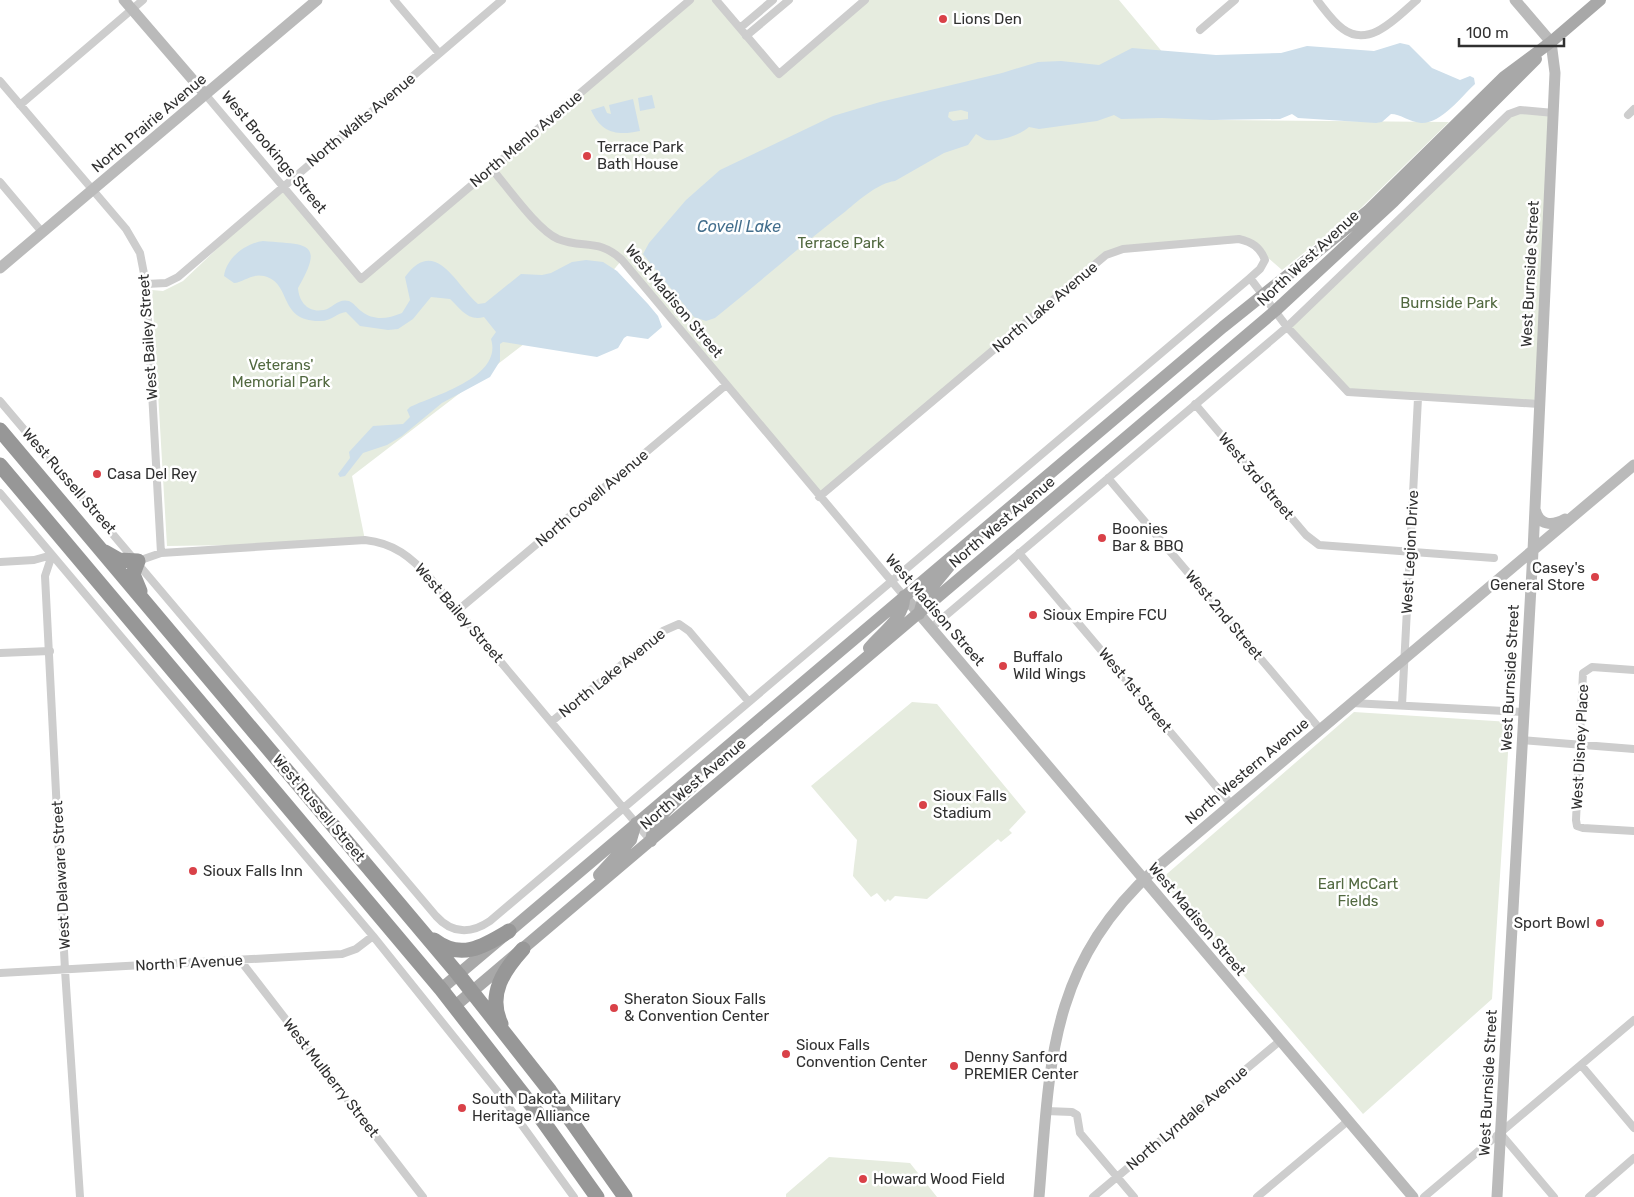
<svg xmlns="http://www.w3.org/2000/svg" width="1634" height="1197" font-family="Rubik,sans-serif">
<rect width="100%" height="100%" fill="#fff"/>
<!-- green -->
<path fill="#e6ecdf" d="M690,0h26l63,74 86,-74h254l100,120 230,2 -88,86 -79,62 -32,-28 -140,10 -291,245 -198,-236 -20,24 -249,191 13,64 -60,4 -138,2 -15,-256 11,1 20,-10 100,-95 78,92z
M1516,110l38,3 -15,291 -191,-12 -61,-65z
M912,702l25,2 89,108 -17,18 3,3 -11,9 -3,-3 -71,60 -32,-3 -5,5 -2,-2 -3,3 -8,-9 -6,4 -18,-21c1,-13 3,-24 4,-36l-46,-54z
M1354,712l156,10 -18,277 -129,115 -202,-235z
M829,1157l81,6 27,34h-151v-3z"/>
<!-- water -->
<path fill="#cddeea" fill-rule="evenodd" d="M1400,43l9,2 23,23 28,12 10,-4 4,2 1,6c-14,13 -34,40 -54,39 -11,-1 -21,-9 -30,-9l-9,8 -6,1 -78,-5 -6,-4 -12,5 -69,1 -49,-2 -41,1 -7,-4 -17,6 -58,8 -10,-2c-8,8 -31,15 -42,13 -4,-1 -7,-4 -11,-6l-8,11 -24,8 -49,28c-17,2 -36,19 -49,30 -45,34 -87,72 -131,107l-9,3 -12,-4 -51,-63 6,-11 37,-43 34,-30 113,-54 47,-14 122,-29 36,-11 23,-1 38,4 33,-17 84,7 65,-2 26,-7 67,5zM961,110l7,2v7l-15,2 -5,-4 1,-5z
M652,95l3,13 -15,3 -2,-13z
M633,99l7,32c-23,5 -39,2 -49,-21l13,-4 3,7 4,1 -2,-9z
M263,241c42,4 63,-1 35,47 1,14 10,25 26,22 9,-2 14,-12 25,-9 5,2 8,7 12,10 13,10 26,8 41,2l8,-13 -5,-23c30,-42 51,8 73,27l7,-1 36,-29 21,1 9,-2 21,-11 14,-2 17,2 14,9 31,33 10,12 4,11 -14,12 -21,-3 -3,2 -6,10 -21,9 -94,-15 -3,2v17l-10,16 -48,26 -40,33 -15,9 -24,8 -18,23 -5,1 -2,-3 12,-16 -1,-6 24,-26 30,-2 7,-7 -3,-7 3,-3c25,-12 93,-30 81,-68l5,-7 -12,-15c-16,5 -24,-9 -34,-18l-19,-2 -18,22 -15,10 -10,1 -28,-4 -14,-14c-9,1 -15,9 -25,9 -44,1 -28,-38 -57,-45 -12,-3 -20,6 -30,7l-10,-7c2,-18 22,-33 39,-35z"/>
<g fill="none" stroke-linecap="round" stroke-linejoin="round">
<!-- street -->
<path stroke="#cdcdcd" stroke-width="8" d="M394,0l45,53
M716,0l63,74 86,-74
M1317,0c8,10 16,22 26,29 27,20 55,-13 74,-29
M740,28l33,-28
M1200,30l35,-30
M746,36l43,-36
M0,81l126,148 14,24 6,31 15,269
M205,94l156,185 329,-279
M20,105l123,-105
M1628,115l6,-6
M491,168c16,18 46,62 67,71 25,10 41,-1 64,21l282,336
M0,182l42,50
M146,284l20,-1 12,-6 324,-277
M0,401l436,515c16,18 35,18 54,5l760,-643
M1195,404l111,131 13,10 175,13
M1108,478l212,251
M0,493l373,443 125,156 76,105
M819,497l287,-242 17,-6 116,-10c13,3 21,8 26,21l-5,9 -10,9 37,49 61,65 191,12
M1019,553l212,251
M52,555l-7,21 20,394 15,227
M138,561l23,-8 204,-13c29,3 46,17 66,39l220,262
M0,562l34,-2 18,-5
M457,611l269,-226
M931,628l356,-301 222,-213 11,-4 34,3
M0,653l50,-2
M1634,670l-42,-3 -9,6 -7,147 1,6 6,2 51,3
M1352,703l171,9
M1402,705l16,-307
M551,722l112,-91 16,-7 10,7 60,71
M1522,740l112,9
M240,960l183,237
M0,973l342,-19 14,-5 17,-13
M1581,1065l53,63
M1046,1111l26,1 5,3 3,18 54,64
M1500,1133l54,64
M1093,1197l188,-157
M1257,1197l92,-77
M1424,1197l210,-177
M1589,1197l45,-39"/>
<!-- secondary -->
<path stroke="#bababa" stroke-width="11" d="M124,0l81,94
M0,268l317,-268
M1535,509c4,17 17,17 30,10
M904,596l509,601
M1039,1197c11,-133 9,-231 116,-328l479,-404
M1497,1197l36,-646 22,-478 -4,-31 -36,-42"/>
<!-- primary -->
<path stroke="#a8a8a8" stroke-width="12" d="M919,614l5,-17 28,-34
M869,648c12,-15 37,-31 35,-52
M651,841c3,-26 27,-41 45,-58
M599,875l32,-35 5,-17
M441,989l782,-662 145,-116 136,-134 47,-35 49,-42
M455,1006l820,-695 119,-110 142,-142"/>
<!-- highway -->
<path stroke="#979797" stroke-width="15" d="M0,430l458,544 92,117 75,106
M0,465l441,524 92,118 64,90
M105,552l14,8 19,1 -5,13 7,17
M434,940c27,21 50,6 75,-9
M501,1024c-14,-30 3,-54 22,-75"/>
</g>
<!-- markers -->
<g fill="#d94148" stroke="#fff" stroke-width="2">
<circle cx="943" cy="19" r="5"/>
<circle cx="587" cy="156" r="5"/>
<circle cx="97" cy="474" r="5"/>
<circle cx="1102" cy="538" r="5"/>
<circle cx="1595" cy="577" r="5"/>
<circle cx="1033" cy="615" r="5"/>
<circle cx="1003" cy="666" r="5"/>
<circle cx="923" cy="805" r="5"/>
<circle cx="193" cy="871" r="5"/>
<circle cx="1600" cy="923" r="5"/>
<circle cx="614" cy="1008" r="5"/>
<circle cx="786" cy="1054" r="5"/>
<circle cx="954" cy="1066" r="5"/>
<circle cx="462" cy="1108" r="5"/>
<circle cx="863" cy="1179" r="5"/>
</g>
<g text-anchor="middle" stroke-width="5" stroke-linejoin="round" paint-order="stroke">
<!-- poi labels -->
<g font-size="15" fill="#303030" stroke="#fff" text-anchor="start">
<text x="953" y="24">Lions Den</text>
<text x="597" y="152">Terrace Park<tspan x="597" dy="17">Bath House</tspan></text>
<text x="107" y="479">Casa Del Rey</text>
<text x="1112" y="534">Boonies<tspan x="1112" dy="17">Bar &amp; BBQ</tspan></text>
<text x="1585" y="573" text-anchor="end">Casey's<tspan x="1585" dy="17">General Store</tspan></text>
<text x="1043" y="620">Sioux Empire FCU</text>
<text x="1013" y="662">Buffalo<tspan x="1013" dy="17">Wild Wings</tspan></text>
<text x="933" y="801">Sioux Falls<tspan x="933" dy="17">Stadium</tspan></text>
<text x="203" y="876">Sioux Falls Inn</text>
<text x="1590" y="928" text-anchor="end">Sport Bowl</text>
<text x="624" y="1004">Sheraton Sioux Falls<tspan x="624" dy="17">&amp; Convention Center</tspan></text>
<text x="796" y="1050">Sioux Falls<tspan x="796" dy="17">Convention Center</tspan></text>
<text x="964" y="1062">Denny Sanford<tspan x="964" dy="17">PREMIER Center</tspan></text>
<text x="472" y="1104">South Dakota Military<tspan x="472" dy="17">Heritage Alliance</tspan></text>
<text x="873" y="1184">Howard Wood Field</text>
</g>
<!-- street labels -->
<g font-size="15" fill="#303030" stroke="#fff">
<text transform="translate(361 120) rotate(-40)" y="5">North Walts Avenue</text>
<text transform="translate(149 123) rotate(-40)" y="5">North Prairie Avenue</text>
<text transform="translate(526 139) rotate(-40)" y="5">North Menlo Avenue</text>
<text transform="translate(274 152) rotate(50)" y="5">West Brookings Street</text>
<text transform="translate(1308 258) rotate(-43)" y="5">North West Avenue</text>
<text transform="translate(1530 274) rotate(-87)" y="5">West Burnside Street</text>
<text transform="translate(674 301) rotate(50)" y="5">West Madison Street</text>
<text transform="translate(1045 307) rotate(-40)" y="5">North Lake Avenue</text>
<text transform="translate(148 337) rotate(-94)" y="5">West Bailey Street</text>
<text transform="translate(1256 476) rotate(50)" y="5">West 3rd Street</text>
<text transform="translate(69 481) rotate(49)" y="5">West Russell Street</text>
<text transform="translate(592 498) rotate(-40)" y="5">North Covell Avenue</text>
<text transform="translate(1002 522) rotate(-40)" y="5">North West Avenue</text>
<text transform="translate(1410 552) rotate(-87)" y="5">West Legion Drive</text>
<text transform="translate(935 610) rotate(49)" y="5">West Madison Street</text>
<text transform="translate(459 613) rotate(49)" y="5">West Bailey Street</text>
<text transform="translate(1224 615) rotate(50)" y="5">West 2nd Street</text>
<text transform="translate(612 673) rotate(-39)" y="5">North Lake Avenue</text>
<text transform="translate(1510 678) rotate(-87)" y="5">West Burnside Street</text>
<text transform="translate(1135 690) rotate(50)" y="5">West 1st Street</text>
<text transform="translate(1580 747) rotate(-87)" y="5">West Disney Place</text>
<text transform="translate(1247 771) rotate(-40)" y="5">North Western Avenue</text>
<text transform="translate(693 784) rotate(-40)" y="5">North West Avenue</text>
<text transform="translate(319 808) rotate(50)" y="5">West Russell Street</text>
<text transform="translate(61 875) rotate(-93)" y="5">West Delaware Street</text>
<text transform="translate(1197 919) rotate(50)" y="5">West Madison Street</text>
<text transform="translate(189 963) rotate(-3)" y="5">North F Avenue</text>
<text transform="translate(331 1078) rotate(52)" y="5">West Mulberry Street</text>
<text transform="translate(1488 1083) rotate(-87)" y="5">West Burnside Street</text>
<text transform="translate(1187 1118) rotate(-40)" y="5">North Lyndale Avenue</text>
</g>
<!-- park labels -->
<g font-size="15" fill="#526940" stroke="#fff">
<text x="841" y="248">Terrace Park</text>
<text x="1449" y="308">Burnside Park</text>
<text x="281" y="370">Veterans'<tspan x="281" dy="17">Memorial Park</tspan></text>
<text x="1358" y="889">Earl McCart<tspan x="1358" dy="17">Fields</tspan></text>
</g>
<!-- water labels -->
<g font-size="16" font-style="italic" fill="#446f8d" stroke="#fff">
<text x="739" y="232">Covell Lake</text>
</g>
</g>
<!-- scale -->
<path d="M1459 38v8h105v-8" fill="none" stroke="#303030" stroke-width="2.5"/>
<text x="1466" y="38" font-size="15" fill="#303030" stroke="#ffffff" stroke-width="4" paint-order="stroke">100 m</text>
</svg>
